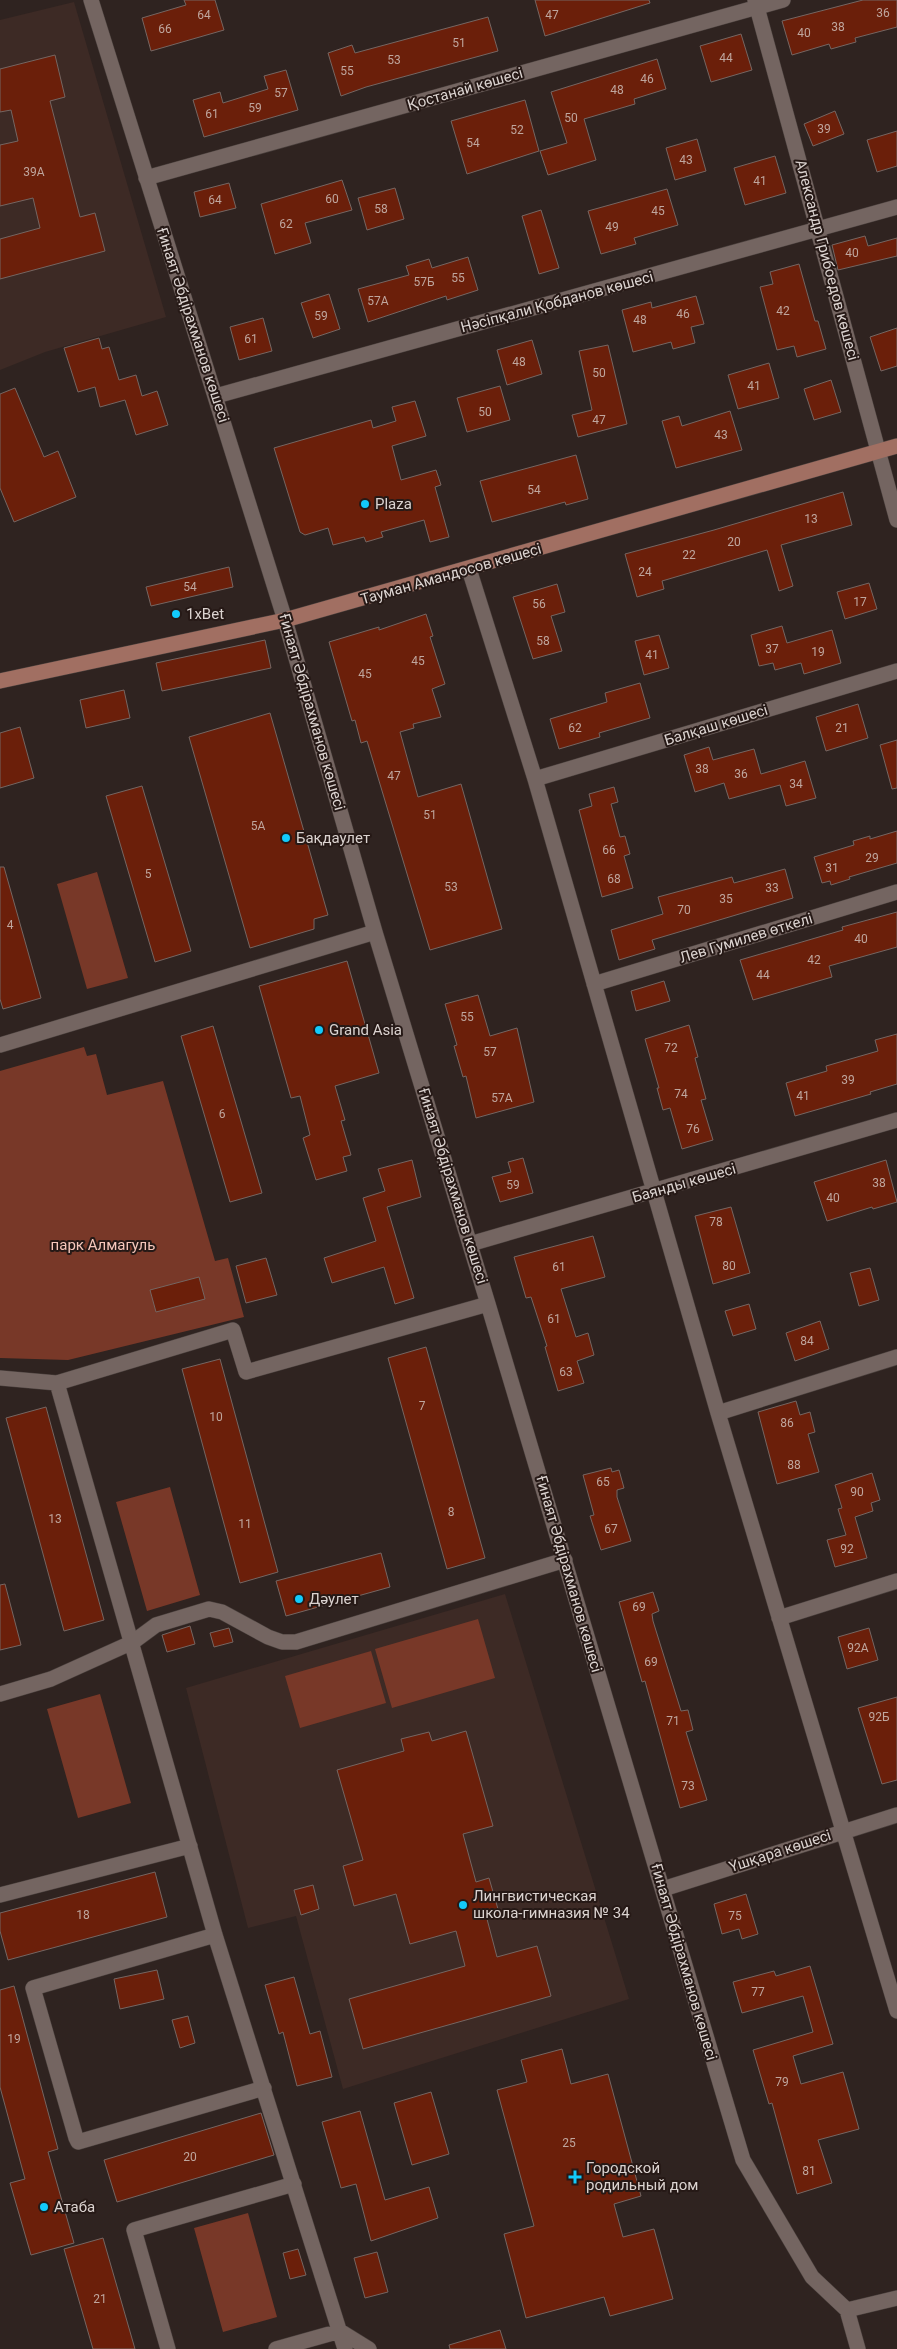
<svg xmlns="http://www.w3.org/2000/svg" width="897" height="2349" font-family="Roboto,sans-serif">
<rect width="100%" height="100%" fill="#2f2320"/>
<!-- built -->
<path fill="#3d2a25" d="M74,2l92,315 -121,35 -45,18v-350z
M505,1594l124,405 -286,90 -47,-173 -48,12 -62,-240z"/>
<!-- green -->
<path fill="#783828" d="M97,872l31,106 -41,11 -30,-105z
M84,1047l3,9 9,-2 11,41 56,-14 52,180 13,-3 16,59 -176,43 -68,-2v-287z
M170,1487l30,108 -53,16 -31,-109z
M478,1619l17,59 -103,30 -17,-59z
M371,1651l15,52 -86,25 -15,-52z
M100,1694l31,109 -53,15 -31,-109z
M248,2213l29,104 -54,15 -29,-104z"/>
<!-- building -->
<path fill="#6b1f0a" stroke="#756662" d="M184,0h31l9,30 -73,21 -9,-33 44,-13z
M535,0h114l1,3 -105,33z
M863,0h34v27l-42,11 1,4 -25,7 -2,-5 -37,11 -10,-34z
M488,17l10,34 -132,36 -25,9 -13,-43 24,-8 3,8z
M741,34l11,36 -41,12 -11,-36z
M55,55l10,42 -15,4 30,116 15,-4 10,38 -105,28v-40l40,-11 -7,-30 -33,8v-61l18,-4 -7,-31 -11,2v-43z
M657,59l9,30 -32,10 1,5 -51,15 12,41 -48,15 -8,-24 27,-8 -16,-51z
M286,70l12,40 -94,27 -11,-37 27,-8 3,11 45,-14 -4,-13z
M525,100l14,51 -72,23 -16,-53z
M835,111l9,23 -31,12 -9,-22z
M897,131v35l-20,6 -10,-32z
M697,139l9,32 -31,9 -9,-32z
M775,156l11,37 -41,12 -11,-37z
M342,180l10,30 -47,13 6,20 -36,11 -14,-50z
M229,183l7,25 -36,9 -6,-25z
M395,188l9,31 -37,11 -9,-32z
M667,189l11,36 -44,13 2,6 -35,10 -13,-43z
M541,210l18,58 -20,6 -17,-58z
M865,236l3,10 29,-8v18l-59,14 -6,-25z
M468,257l10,33 -31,10 -1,-4 -78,26 -10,-33 51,-14 -3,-9 23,-7 3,9z
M799,264l16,57h3l8,28 -29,8 -3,-11 -17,4 -17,-63 13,-3 -3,-12z
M329,294l11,35 -27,9 -12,-35z
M696,296l8,28 -13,3 4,16 -22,6 -2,-7 -38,10 -11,-42 29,-8 1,6z
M263,318l9,33 -33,9 -9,-33z
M897,328v38l-16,5 -11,-34z
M99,338l3,11 7,-2 10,33 17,-5 6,21 15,-5 11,34 -32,10 -11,-35 -25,7 -5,-20 -17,5 -14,-44z
M532,340l10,34 -35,11 -10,-35z
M608,345l19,79 -49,13 -6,-22 20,-5 -13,-59z
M769,363l10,35 -41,11 -10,-34z
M831,380l10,32 -27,8 -10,-31z
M500,386l10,34 -43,12 -10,-34z
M15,388l29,69 14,-6 18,46 -62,25 -14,-34v-94z
M415,401l11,35 -34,10 9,34 35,-10 5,15 -6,2 14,50 -19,5 -6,-22 -43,12 2,5 -17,5 -2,-5 -31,8 -5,-17 -23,7 -5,-3 -26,-84 97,-28 2,8 23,-7 -4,-14z
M730,411l12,39 -66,18 -14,-47 17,-5 3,10z
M576,455l12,44 -22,6 -1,-3 -73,20 -12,-41z
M843,492l9,33 -71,20 12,41 -14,5 -12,-41 -105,31 2,8 -27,8 -12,-43 89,-24z
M229,567l4,20 -82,19 -5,-19z
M869,583l8,26 -32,10 -8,-27z
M557,584l8,28 -14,4 11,35 -29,8 -20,-62z
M426,614l7,22 -3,1 15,47 -13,5 9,28 -28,7 1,4 -14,4 18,65 43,-13 41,145 -72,21 -63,-209 -6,2 -6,-23 -3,1 -23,-79 50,-15v3z
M782,626l5,17 45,-13 9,33 -37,11 -3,-11 -26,7 -2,-7 -14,3 -8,-31z
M659,635l10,33 -25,7 -9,-34z
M265,640l6,28 -109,23 -6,-28z
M640,683l10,35 -51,15 1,4 -41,12 -9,-30 57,-17 -2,-9z
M124,690l6,28 -44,10 -6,-28z
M858,704l10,34 -42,13 -10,-34z
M270,713l58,202 -14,4v10l-64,19 -61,-211z
M20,727l14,51 -34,10v-55z
M897,740v48l-5,1 -12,-44z
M709,747l4,13 41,-11 7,25 44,-13 11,37 -30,8 -6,-21 -51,14 -5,-16 -29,9 -11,-37z
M142,786l49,165 -36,11 -49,-166z
M614,787l4,15 -7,2 9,33 5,-1 5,18 -6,2 9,32 -31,9 -23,-87 13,-4 -3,-12z
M897,831v32l-48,14 1,2 -19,6 -1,-4 -8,2 -8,-26 40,-12 -1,-4 17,-5v3z
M0,867h4l37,131 -38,11 -3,-10z
M785,869l8,29 -141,42 3,9 -36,11 -8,-30 52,-16 -5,-17 74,-20 2,6z
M897,912v35l-68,19 3,11 -79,23 -13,-40 103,-30 -1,-3z
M347,961l32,112 -44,13 10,34 -4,1 10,34 -8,2 4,14 -31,9 -13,-42 7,-3 -10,-39 -9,2 -32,-112z
M664,981l6,20 -34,10 -5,-20z
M478,995l12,41 27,-8 17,74 -58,16 -10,-42 -3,1 -9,-31 3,-1 -12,-41z
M689,1025l9,32 -3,1 11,41 -5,1 12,40 -31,9 -12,-41 -7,2 -6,-22h2l-14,-49z
M213,1026l49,167 -32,9 -49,-166z
M897,1034v50l-27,8 1,2 -76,22 -9,-33 41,-12 -1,-5 52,-15 -3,-11z
M523,1158l10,35 -33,9 -8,-25 19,-5 -3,-10z
M412,1160l9,37 -34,10 27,91 -19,6 -11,-37 -52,16 -8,-25 52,-17 -13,-43 22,-7 -7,-22z
M886,1160l11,42 -24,7 -1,-2 -45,14 -13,-39z
M731,1207l19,66 -37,11 -18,-68z
M593,1236l12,41 -44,12 15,48 12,-4 6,22 -17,6 7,22 -26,8 -13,-44 2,-1 -16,-49 -5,1 -12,-41z
M266,1258l11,37 -31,8 -10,-37z
M870,1268l9,32 -20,6 -9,-33z
M199,1277l6,22 -49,13 -6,-22z
M749,1304l7,25 -23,7 -8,-25z
M820,1321l9,28 -34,12 -9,-28z
M426,1347l59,211 -38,11 -59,-211z
M220,1359l58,213 -38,11 -58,-214z
M796,1401l4,14 10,-3 5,20 -7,2 11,38 -42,12 -19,-72z
M46,1407l58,213 -40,11 -58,-213z
M611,1468l1,4 7,-2 5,18 -7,2v7l14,44 -30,9 -11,-34 4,-1 -11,-40z
M872,1473l8,27 -9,3 2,8 -18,6 12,41 -32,9 -8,-27 19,-5 -8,-26 4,-1 -7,-23z
M381,1553l9,34 -104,29 -10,-35z
M5,1584l16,61 -21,5v-65z
M653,1592l6,19 -7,3 1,7 28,90 7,-1 5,20 -7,2 21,68 -27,8 -35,-127 -3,1 -23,-80z
M190,1626l5,18 -28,8 -5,-17z
M229,1628l4,14 -19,5 -4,-14z
M869,1628l9,32 -31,9 -9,-32z
M897,1697v83l-15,4 -24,-76z
M466,1731l27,95 -30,8 13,48 13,-4 11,38 -13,3 10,38 40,-11 14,50 -188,53 -14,-50 116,-33 -9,-35 -46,13 -14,-50 -42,12 -11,-40 20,-6 -26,-90 67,-19 -3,-12 28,-7 3,9z
M155,1872l12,45 -159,43 -8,-29v-18z
M313,1885l6,24 -18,6 -7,-25z
M746,1894l12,40 -16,5 -3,-10 -17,5 -8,-30z
M810,1966l23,78 -40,12 8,28 42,-12 16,57 -41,11 14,43 -35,11 -25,-91 -3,1 -16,-54 60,-18 -10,-36 -61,17 -9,-31 41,-11 2,5z
M157,1970l7,29 -44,10 -6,-30z
M294,1977l16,57 10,-3 12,46 -35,9 -14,-54 -4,2 -14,-49z
M14,1986l44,163 -10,3 26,91 -43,12 -21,-72 15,-4 -25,-92v-97z
M188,2016l7,27 -15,5 -8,-28z
M562,2049l9,35 37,-10 33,122 -27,8 9,33 31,-8 19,70 -63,17 -6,-19 -78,21 -22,-84 30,-8 -37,-136 30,-8 -6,-22z
M431,2092l18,62 -37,11 -18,-62z
M360,2111l25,89 44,-13 9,31 -67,23 -15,-57 -15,4 -19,-66z
M261,2113l13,42 -157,47 -13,-42z
M103,2238l32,111h-42l-29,-100z
M298,2249l8,26 -16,4 -7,-26z
M377,2252l11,40 -23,6 -11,-40z
M500,2330l6,19h-56l-1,-4z"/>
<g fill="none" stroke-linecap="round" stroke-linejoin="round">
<defs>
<path id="minor" d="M91,0l194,620 90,312 113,372 255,856 69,117 35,33 11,39
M755,0l142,520
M146,178l637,-178
M216,396l681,-189
M469,569l66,210 183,634 179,598
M535,779l362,-108
M594,984l303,-92
M0,1045l375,-113
M470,1244l427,-124
M0,1378l57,5 176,-53 13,42 242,-68
M57,1383l158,552 130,414
M718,1413l179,-56
M779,1618l118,-37
M0,1694l51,-15 82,-37 23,-17 53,-16 13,3 46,25 14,5h14l269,-82
M663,1889l234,-74
M0,1895l190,-49
M215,1935l-182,53 43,150 2,4 186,-54
M847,2310l50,-12
M168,2349l-34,-119 160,-46
M276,2349l64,-18 29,18"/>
<path id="major" d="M0,681l285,-61 612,-174"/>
</defs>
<!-- minor casing -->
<use href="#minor" stroke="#4a403d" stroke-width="16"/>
<!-- major casing -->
<use href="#major" stroke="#4a403d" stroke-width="16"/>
<!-- minor -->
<use href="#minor" stroke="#746561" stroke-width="15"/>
<!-- major -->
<use href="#major" stroke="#a16f62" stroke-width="15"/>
</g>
<!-- markers -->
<g fill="#12cafb" stroke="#261916" stroke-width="2">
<circle cx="365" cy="504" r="5"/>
<circle cx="176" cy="614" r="5"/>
<circle cx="286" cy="838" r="5"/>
<circle cx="319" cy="1030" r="5"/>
<circle cx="299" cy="1599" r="5"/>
<circle cx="463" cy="1905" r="5"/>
<path d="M572.5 2169.5h5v5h5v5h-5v5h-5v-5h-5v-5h5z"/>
<circle cx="44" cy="2207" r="5"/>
</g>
<g text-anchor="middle" stroke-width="4" stroke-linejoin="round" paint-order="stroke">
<!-- number labels -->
<g font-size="12" fill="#bfa69e">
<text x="883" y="17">36</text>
<text x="204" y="19">64</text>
<text x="552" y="19">47</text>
<text x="838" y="31">38</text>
<text x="165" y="33">66</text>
<text x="804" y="37">40</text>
<text x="459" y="47">51</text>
<text x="726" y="62">44</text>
<text x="394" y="64">53</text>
<text x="347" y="75">55</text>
<text x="647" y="83">46</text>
<text x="617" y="94">48</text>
<text x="281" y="97">57</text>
<text x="255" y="112">59</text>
<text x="212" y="118">61</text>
<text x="571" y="122">50</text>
<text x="824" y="133">39</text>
<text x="517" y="134">52</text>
<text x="473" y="147">54</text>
<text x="686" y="164">43</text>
<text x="34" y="176">39А</text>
<text x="760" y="185">41</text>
<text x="332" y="203">60</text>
<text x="215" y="204">64</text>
<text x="381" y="213">58</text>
<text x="658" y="215">45</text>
<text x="286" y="228">62</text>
<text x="612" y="231">49</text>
<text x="852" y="257">40</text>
<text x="458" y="282">55</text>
<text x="424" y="286">57Б</text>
<text x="378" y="305">57А</text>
<text x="783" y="315">42</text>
<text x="683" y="318">46</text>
<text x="321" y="320">59</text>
<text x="640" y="324">48</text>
<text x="251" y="343">61</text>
<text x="519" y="366">48</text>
<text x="599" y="377">50</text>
<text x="754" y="390">41</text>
<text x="485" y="416">50</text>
<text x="599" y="424">47</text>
<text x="721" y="439">43</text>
<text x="534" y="494">54</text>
<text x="811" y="523">13</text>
<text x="734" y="546">20</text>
<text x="689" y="559">22</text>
<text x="645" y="576">24</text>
<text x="190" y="591">54</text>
<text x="860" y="606">17</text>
<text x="539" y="608">56</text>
<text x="543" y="645">58</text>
<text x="772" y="653">37</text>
<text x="818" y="656">19</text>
<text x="652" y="659">41</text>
<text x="418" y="665">45</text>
<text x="365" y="678">45</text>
<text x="575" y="732">62</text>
<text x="842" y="732">21</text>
<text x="702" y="773">38</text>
<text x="741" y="778">36</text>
<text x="394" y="780">47</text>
<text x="796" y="788">34</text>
<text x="430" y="819">51</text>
<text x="258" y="830">5А</text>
<text x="609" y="854">66</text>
<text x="872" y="862">29</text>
<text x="832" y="872">31</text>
<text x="148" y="878">5</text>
<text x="614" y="883">68</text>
<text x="451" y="891">53</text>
<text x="772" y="892">33</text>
<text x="726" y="903">35</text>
<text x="684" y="914">70</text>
<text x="10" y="929">4</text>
<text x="861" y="943">40</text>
<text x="814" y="964">42</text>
<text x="763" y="979">44</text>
<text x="467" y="1021">55</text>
<text x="671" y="1052">72</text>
<text x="490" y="1056">57</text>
<text x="848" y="1084">39</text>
<text x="681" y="1098">74</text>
<text x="803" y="1100">41</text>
<text x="502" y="1102">57А</text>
<text x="222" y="1118">6</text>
<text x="693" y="1133">76</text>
<text x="879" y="1187">38</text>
<text x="513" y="1189">59</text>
<text x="833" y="1202">40</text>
<text x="716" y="1226">78</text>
<text x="729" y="1270">80</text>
<text x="559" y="1271">61</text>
<text x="554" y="1323">61</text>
<text x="807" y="1345">84</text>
<text x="566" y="1376">63</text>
<text x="422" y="1410">7</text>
<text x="216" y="1421">10</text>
<text x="787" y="1427">86</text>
<text x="794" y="1469">88</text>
<text x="603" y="1486">65</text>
<text x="857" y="1496">90</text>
<text x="451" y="1516">8</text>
<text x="55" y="1523">13</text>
<text x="245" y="1528">11</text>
<text x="611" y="1533">67</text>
<text x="847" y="1553">92</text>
<text x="639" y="1611">69</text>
<text x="858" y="1652">92А</text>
<text x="651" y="1666">69</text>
<text x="879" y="1721">92Б</text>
<text x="673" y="1725">71</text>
<text x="688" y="1790">73</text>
<text x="83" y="1919">18</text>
<text x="735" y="1920">75</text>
<text x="758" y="1996">77</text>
<text x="14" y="2043">19</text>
<text x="782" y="2086">79</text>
<text x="569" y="2147">25</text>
<text x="190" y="2161">20</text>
<text x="809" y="2175">81</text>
<text x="100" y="2303">21</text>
</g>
<!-- street labels -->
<g font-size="15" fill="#dbd3d0" stroke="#261916">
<text transform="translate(465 89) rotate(-16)" y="5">Қостанай көшесі</text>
<text transform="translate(827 260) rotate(75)" y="5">Александр Грибоедов көшесі</text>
<text transform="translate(557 302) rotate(-15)" y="5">Нәсіпқали Қобданов көшесі</text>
<text transform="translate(193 325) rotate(72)" y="5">Ғинаят Әбдірахманов көшесі</text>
<text transform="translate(451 574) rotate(-16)" y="5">Тауман Амандосов көшесі</text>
<text transform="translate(312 712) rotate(74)" y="5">Ғинаят Әбдірахманов көшесі</text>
<text transform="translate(716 725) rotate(-17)" y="5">Балқаш көшесі</text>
<text transform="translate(746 938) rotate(-17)" y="5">Лев Гумилев өткелі</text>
<text transform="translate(684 1183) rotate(-16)" y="5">Баянды көшесі</text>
<text transform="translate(453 1186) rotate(73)" y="5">Ғинаят Әбдірахманов көшесі</text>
<text transform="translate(569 1574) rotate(74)" y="5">Ғинаят Әбдірахманов көшесі</text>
<text transform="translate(780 1851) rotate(-18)" y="5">Үшқара көшесі</text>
<text transform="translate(684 1962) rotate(74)" y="5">Ғинаят Әбдірахманов көшесі</text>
</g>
<!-- poi labels -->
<g font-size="15" fill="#dbd3d0" stroke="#261916" text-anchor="start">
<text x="375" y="509">Plaza</text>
<text x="186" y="619">1xBet</text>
<text x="296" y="843">Бақдаулет</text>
<text x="329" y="1035">Grand Asia</text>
<text x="309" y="1604">Дәулет</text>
<text x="473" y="1901">Лингвистическая<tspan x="473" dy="17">школа-гимназия № 34</tspan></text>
<text x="586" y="2173">Городской<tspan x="586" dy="17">родильный дом</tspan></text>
<text x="54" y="2212">Атаба</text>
</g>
<!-- park labels -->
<g font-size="15" fill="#f6c7bb" stroke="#261916">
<text x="103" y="1250">парк Алмагуль</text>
</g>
</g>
</svg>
